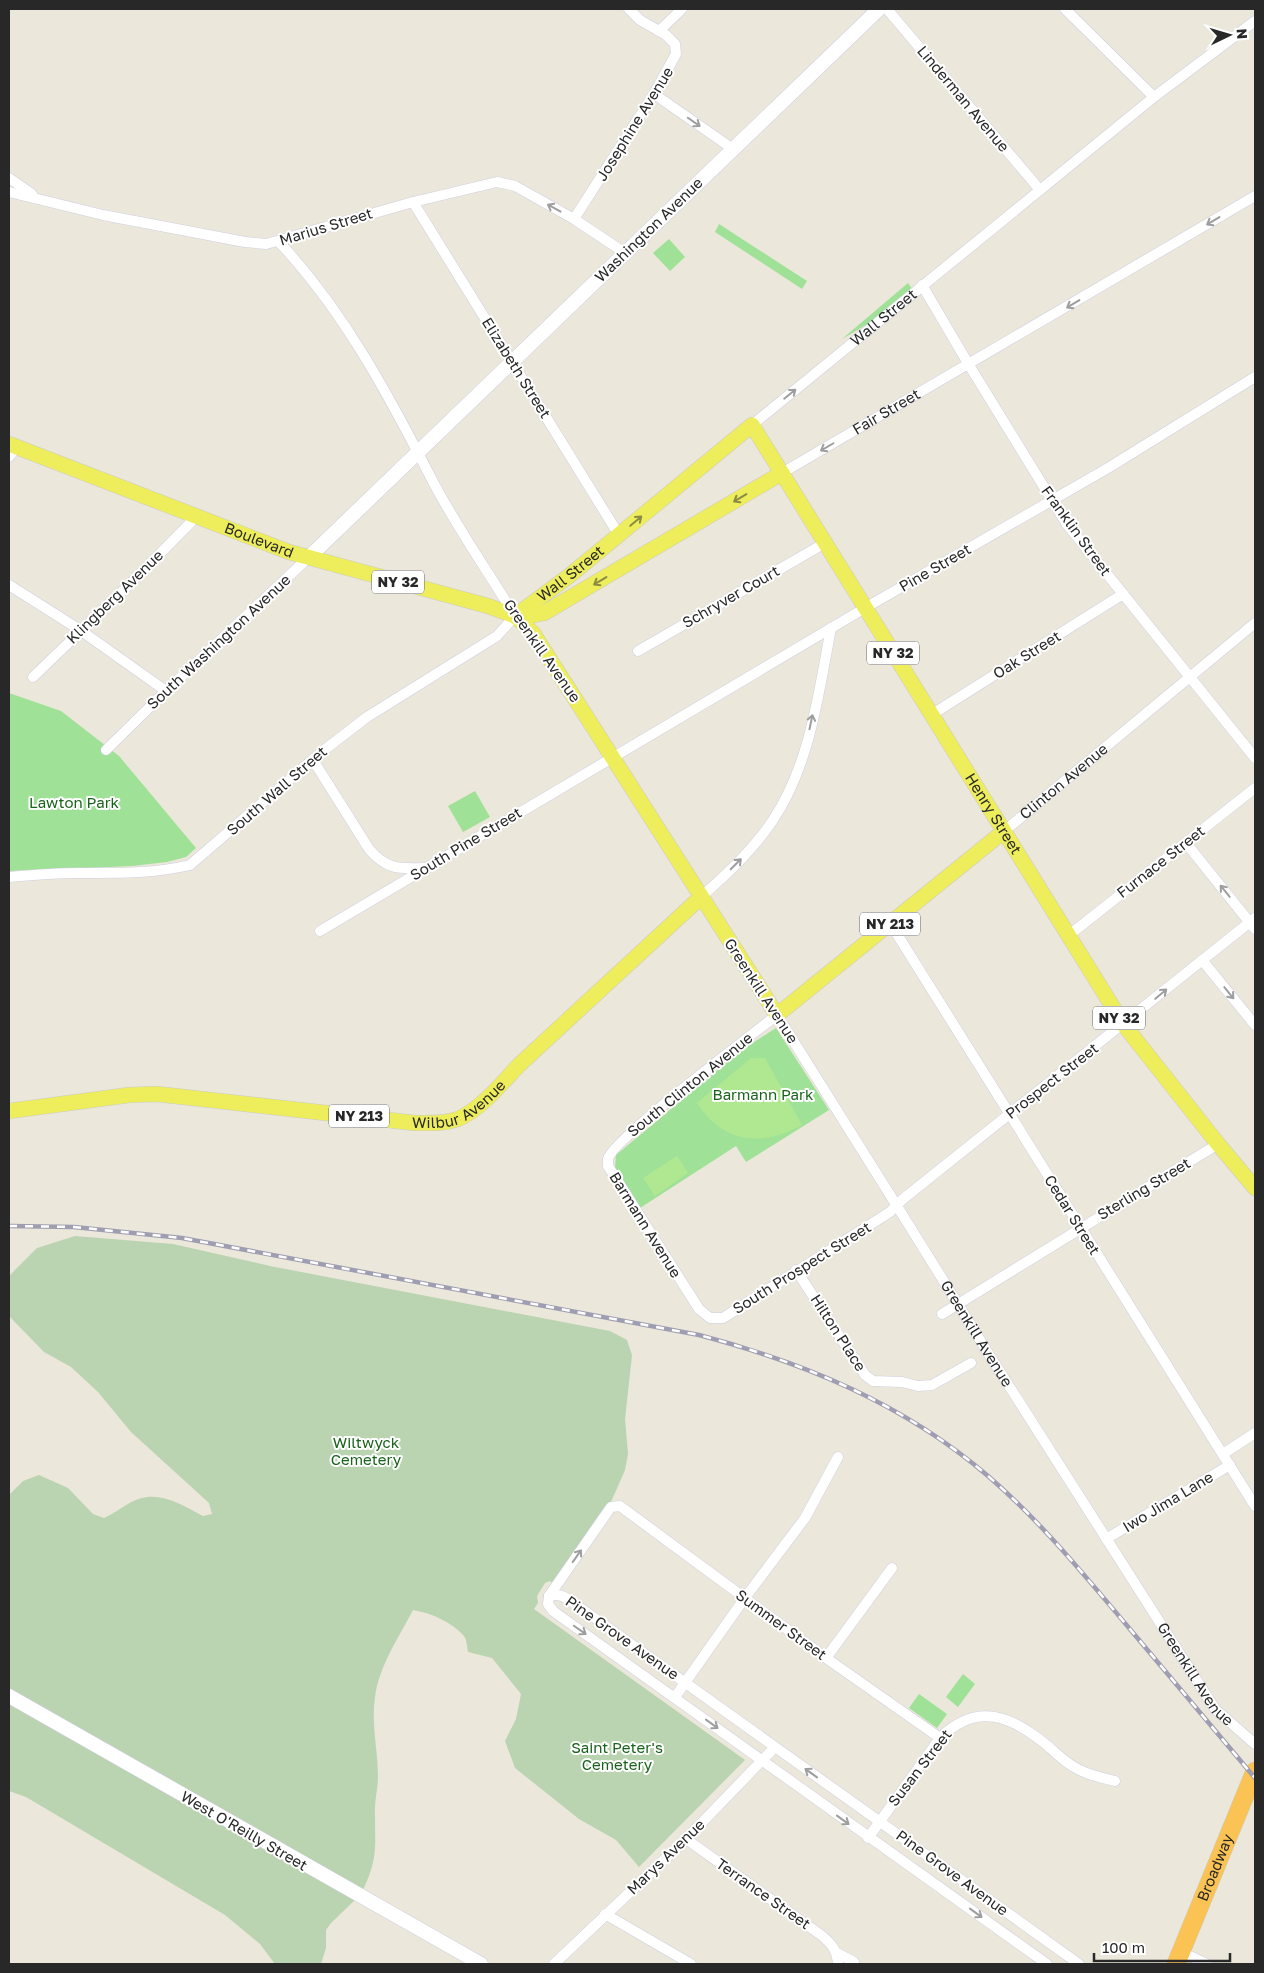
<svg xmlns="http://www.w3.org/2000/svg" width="1264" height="1973" font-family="'Golos Text',sans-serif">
<rect width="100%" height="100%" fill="#ebe7da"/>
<!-- green -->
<path fill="#9fe197" d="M719,224l88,57 -5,8 -87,-57z
M669,239l16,18 -15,14 -17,-18z
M908,283l5,7 -42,32 -29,17z
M9,693l52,18 58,45 77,92 -10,9 -19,5 -35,4 -123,5z
M475,791l15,26 -27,15 -15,-26z
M776,1028l53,82 -83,52 -10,-16 -96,62 -25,-40 1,-13 127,-106z
M963,1674l12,10 -17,23 -12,-10z
M919,1694l28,20 -10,14 -28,-20z"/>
<!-- cemetery -->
<path fill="#bad4b1" d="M75,1236l98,8 97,22 340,65 17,9 5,15 -7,64 3,35 -3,16 -14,32 -59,81 -2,-2 -5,2 -8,13 1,7 -4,6 211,151 -106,107 -23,-27 -37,-21 -64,-51 -10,-27 11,-22 5,-25 -29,-36 -24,-6c-1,-5 -1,-12 -4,-16 -12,-14 -33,-23 -51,-26 -14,27 -34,56 -38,87 -4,27 3,53 3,80 0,12 -4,25 -3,38 0,34 3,44 -13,77l-353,-202v-195l14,-14 16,-6 29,13 25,26 11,4c9,-4 15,-9 24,-14 26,-17 51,-1 75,12l9,-2 -3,-11 -78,-71 -33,-40 -27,-25 -27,-15 -35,-36 1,-41 27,-27z
M9,1703l346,197 -24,23 -5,7v18l-5,16h-46l-15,-20 -35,-29 -199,-118 -17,-6z"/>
<!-- pitch -->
<path fill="#b0e892" d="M751,1058h14l37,67c-41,22 -78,19 -105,-22z
M677,1156l11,17 -33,23 -12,-18z"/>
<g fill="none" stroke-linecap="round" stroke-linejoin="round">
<defs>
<g id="street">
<path d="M887,9l153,181"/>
<path d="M1065,9l89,88"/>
<path d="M659,31l23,-22"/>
<path d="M654,94l79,55"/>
<path d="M9,178l23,16"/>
<path d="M9,192l94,23 142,27 21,2 147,-42 84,-20 18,4 59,33 51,34"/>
<path d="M413,202l206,333"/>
<path d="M574,219l80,-125 22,-40 -1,-10 -9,-9 -26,-15 -11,-11"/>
<path d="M922,285l47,80 97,158 189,235"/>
<path id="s1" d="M752,425l402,-328 101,-76"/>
<path d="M9,457l8,-10"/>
<path id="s2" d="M782,473l473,-277"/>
<path d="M9,585l71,45 86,61"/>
<path d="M638,651l187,-108"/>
<path d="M33,677l106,-102 58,-59"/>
<path d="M931,715l192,-121"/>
<path d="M106,750l60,-59 142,-133"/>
<path d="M313,760l56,89c17,20 29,20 54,19"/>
<path id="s3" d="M1003,832l252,-209"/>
<path d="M1186,843l69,86"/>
<path d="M9,877c23,-2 46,-4 69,-4 39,0 74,1 112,-8l129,-111 48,-37 130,-81 18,-20c-28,-46 -60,-91 -85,-140 -42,-82 -87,-166 -151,-234"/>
<path d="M701,897c26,-23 53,-48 72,-77 37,-55 46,-129 58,-192"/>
<path id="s4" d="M1255,918l-352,281 -13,13 -167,106h-13l-11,-9 -91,-143v-7c4,-19 145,-125 169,-144 71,113 142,225 211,338l227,356 40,35"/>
<path d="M890,923l365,583"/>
<path d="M320,931l545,-323 243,-140 147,-91"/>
<path d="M1068,936l187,-148"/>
<path d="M1202,960l53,65"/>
<path d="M796,1270l69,105 8,6 29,1 16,4 14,-1 39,-22"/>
<path d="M942,1314l276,-170"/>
<path d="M1223,1454l32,-21"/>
<path d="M1106,1539l124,-74"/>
<path d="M549,1596c11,-3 16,1 26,8l504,360"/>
<path d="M549,1596l-1,8 5,7 494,353"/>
<path d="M549,1596l62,-89 9,-1 206,152 114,80"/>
<path d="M826,1658l66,-90"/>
<path d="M675,1697l69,-98 61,-81 33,-61"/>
<path d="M868,1838l72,-100c37,-37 72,-22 108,8 10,9 21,20 34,25 10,5 22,7 33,10"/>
<path d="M686,1839l135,96c11,9 16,15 17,29"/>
<path d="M605,1914l86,50"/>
<path d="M1181,1952l26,12"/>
<path d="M837,1953l17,9"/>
<path d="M554,1964l132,-125 89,-92"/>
</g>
<path id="secondary" d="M308,558l571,-549
M9,1696l472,268"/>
<g id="primary">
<path id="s5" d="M9,444l280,108 199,54 27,10h14l15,-3 238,-140"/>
<path id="s6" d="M515,616l54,-40 183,-151 372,600 94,119 37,44"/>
<path d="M515,616l18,17 21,33 223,349 226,-183"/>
<path id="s7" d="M9,1111l120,-16 28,-1 258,29c14,0 29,1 43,-4 23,-10 44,-36 61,-54l182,-168"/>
</g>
<g id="highway">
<path id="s8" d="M1176,1964l79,-193"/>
</g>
</defs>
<!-- street casing -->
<use href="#street" stroke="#d0cfe1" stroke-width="11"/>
<!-- secondary casing -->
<use href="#secondary" stroke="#d0cfe1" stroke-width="15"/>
<!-- primary casing -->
<use href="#primary" stroke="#cbcbcb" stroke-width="16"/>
<!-- highway casing -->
<use href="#highway" stroke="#cbcbcb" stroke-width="19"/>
<!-- street -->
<use href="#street" stroke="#fff" stroke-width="10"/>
<!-- secondary -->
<use href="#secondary" stroke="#fff" stroke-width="14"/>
<!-- primary -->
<use href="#primary" stroke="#eeee5c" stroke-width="15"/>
<!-- highway -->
<use href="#highway" stroke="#fbc354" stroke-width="18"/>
<defs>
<path id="rail" d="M9,1226l65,1 108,11 517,97c106,28 205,69 289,141 51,44 93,95 136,146 44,52 87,104 131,156"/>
</defs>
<!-- rail casing -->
<use href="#rail" stroke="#9f9db2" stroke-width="4.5"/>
<!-- rail -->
<use href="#rail" stroke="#fff" stroke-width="2.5" stroke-dasharray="8" stroke-linecap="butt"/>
</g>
<!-- one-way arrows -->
<defs><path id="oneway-shaft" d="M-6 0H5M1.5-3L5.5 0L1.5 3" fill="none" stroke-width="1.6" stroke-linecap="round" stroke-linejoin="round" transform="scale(1.25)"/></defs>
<g stroke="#9e9e9e">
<use href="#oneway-shaft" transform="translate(694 122) rotate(35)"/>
<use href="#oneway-shaft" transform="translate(554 208) rotate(-151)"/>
<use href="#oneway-shaft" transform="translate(1213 221) rotate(149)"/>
<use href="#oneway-shaft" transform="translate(1073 304) rotate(149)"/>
<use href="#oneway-shaft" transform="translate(790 394) rotate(-39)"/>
<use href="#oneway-shaft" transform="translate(827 447) rotate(150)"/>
<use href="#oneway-shaft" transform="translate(811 722) rotate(-78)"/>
<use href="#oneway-shaft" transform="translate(736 864) rotate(-45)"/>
<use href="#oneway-shaft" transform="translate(1225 891) rotate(-129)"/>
<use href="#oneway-shaft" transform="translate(1229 993) rotate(51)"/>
<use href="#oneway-shaft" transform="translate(1161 994) rotate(-40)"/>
<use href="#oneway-shaft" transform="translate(577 1556) rotate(-55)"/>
<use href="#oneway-shaft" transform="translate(580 1630) rotate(35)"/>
<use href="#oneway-shaft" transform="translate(712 1724) rotate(36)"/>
<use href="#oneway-shaft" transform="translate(811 1773) rotate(-144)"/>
<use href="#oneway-shaft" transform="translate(843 1820) rotate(36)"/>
<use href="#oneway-shaft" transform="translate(976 1913) rotate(36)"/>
</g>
<g stroke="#8b8b42">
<use href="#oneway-shaft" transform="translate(740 498) rotate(149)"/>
<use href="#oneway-shaft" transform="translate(636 521) rotate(-40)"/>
<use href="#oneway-shaft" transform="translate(600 581) rotate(149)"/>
</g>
<g text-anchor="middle" stroke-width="4" stroke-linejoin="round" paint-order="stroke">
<!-- shield labels -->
<g fill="#fff" stroke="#686868" stroke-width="1">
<rect x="372" y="570.5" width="52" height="23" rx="4"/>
<rect x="867" y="641.5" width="52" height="23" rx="4"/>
<rect x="860" y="912.5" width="60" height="23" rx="4"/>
<rect x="1093" y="1006.5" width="52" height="23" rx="4"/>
<rect x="329" y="1104.5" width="60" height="23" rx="4"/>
</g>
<g font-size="14" font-weight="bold" fill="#282828">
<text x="398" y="587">NY 32</text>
<text x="893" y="658">NY 32</text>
<text x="890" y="929">NY 213</text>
<text x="1119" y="1023">NY 32</text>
<text x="359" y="1121">NY 213</text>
</g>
<!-- street labels -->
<g font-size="15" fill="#282828" stroke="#fff">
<text transform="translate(963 99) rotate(50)" y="5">Linderman Avenue</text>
<text transform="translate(635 124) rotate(-58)" y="5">Josephine Avenue</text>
<text transform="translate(326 227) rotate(-17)" y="5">Marius Street</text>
<text transform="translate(649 230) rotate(-44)" y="5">Washington Avenue</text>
<text dy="5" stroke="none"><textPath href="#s1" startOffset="170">Wall Street</textPath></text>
<text transform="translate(516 368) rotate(58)" y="5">Elizabeth Street</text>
<text dy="5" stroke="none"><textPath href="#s2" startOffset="121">Fair Street</textPath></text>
<text transform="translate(1076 531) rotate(54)" y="5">Franklin Street</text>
<text dy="5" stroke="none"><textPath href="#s5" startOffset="268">Boulevard</textPath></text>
<text transform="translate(935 568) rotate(-30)" y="5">Pine Street</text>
<text dy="5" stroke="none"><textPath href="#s6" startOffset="70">Wall Street</textPath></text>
<text transform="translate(115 597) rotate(-44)" y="5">Klingberg Avenue</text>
<text transform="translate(731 597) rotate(-30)" y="5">Schryver Court</text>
<text transform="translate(219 642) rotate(-43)" y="5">South Washington Avenue</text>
<text transform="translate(542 651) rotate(55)" y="5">Greenkill Avenue</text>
<text transform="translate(1027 655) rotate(-32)" y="5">Oak Street</text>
<text dy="5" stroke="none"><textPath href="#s3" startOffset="79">Clinton Avenue</textPath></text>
<text transform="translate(277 791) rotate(-41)" y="5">South Wall Street</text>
<text dy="5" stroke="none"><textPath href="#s6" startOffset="762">Henry Street</textPath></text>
<text transform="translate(466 844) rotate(-31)" y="5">South Pine Street</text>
<text transform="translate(1161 862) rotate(-38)" y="5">Furnace Street</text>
<text transform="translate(761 991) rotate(57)" y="5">Greenkill Avenue</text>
<text transform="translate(1052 1081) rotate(-38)" y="5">Prospect Street</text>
<text transform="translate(690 1085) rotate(-39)" y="5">South Clinton Avenue</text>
<text dy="5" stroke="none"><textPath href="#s7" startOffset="458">Wilbur Avenue</textPath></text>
<text transform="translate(1144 1189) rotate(-31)" y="5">Sterling Street</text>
<text transform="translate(1072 1215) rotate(58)" y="5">Cedar Street</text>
<text transform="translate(645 1225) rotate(58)" y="5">Barmann Avenue</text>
<text transform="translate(802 1268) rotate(-32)" y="5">South Prospect Street</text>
<text transform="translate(838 1333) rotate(57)" y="5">Hilton Place</text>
<text dy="5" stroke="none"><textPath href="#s4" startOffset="1469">Greenkill Avenue</textPath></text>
<text transform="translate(1168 1502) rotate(-31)" y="5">Iwo Jima Lane</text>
<text transform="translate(781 1625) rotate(36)" y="5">Summer Street</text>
<text transform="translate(622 1638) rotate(35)" y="5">Pine Grove Avenue</text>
<text dy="5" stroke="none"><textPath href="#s4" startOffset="1874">Greenkill Avenue</textPath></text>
<text transform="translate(920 1768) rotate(-52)" y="5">Susan Street</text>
<text transform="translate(244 1831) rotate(30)" y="5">West O'Reilly Street</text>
<text transform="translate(666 1857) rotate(-44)" y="5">Marys Avenue</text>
<text dy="5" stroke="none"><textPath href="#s8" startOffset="104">Broadway</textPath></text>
<text transform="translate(952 1873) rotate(36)" y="5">Pine Grove Avenue</text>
<text transform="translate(763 1894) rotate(35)" y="5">Terrance Street</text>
</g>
<!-- park labels -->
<g font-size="15" fill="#1a631c" stroke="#fff">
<text x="74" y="808">Lawton Park</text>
<text x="763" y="1100">Barmann Park</text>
<text x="366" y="1448">Wiltwyck<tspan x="366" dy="17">Cemetery</tspan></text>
<text x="617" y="1753">Saint Peter's<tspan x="617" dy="17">Cemetery</tspan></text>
</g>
</g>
<!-- border -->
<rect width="1264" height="1973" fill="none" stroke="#282828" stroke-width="20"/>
<!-- north arrow -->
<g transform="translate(1229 35) rotate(85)" stroke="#ffffff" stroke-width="4" paint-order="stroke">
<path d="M0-4L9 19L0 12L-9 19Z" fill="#282828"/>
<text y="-8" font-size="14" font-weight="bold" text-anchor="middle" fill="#282828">N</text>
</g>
<!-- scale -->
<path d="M1094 1953v8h136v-8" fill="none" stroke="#282828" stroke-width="2.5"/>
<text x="1102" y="1953" font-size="15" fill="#282828" stroke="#ffffff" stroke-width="4" paint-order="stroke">100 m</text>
</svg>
